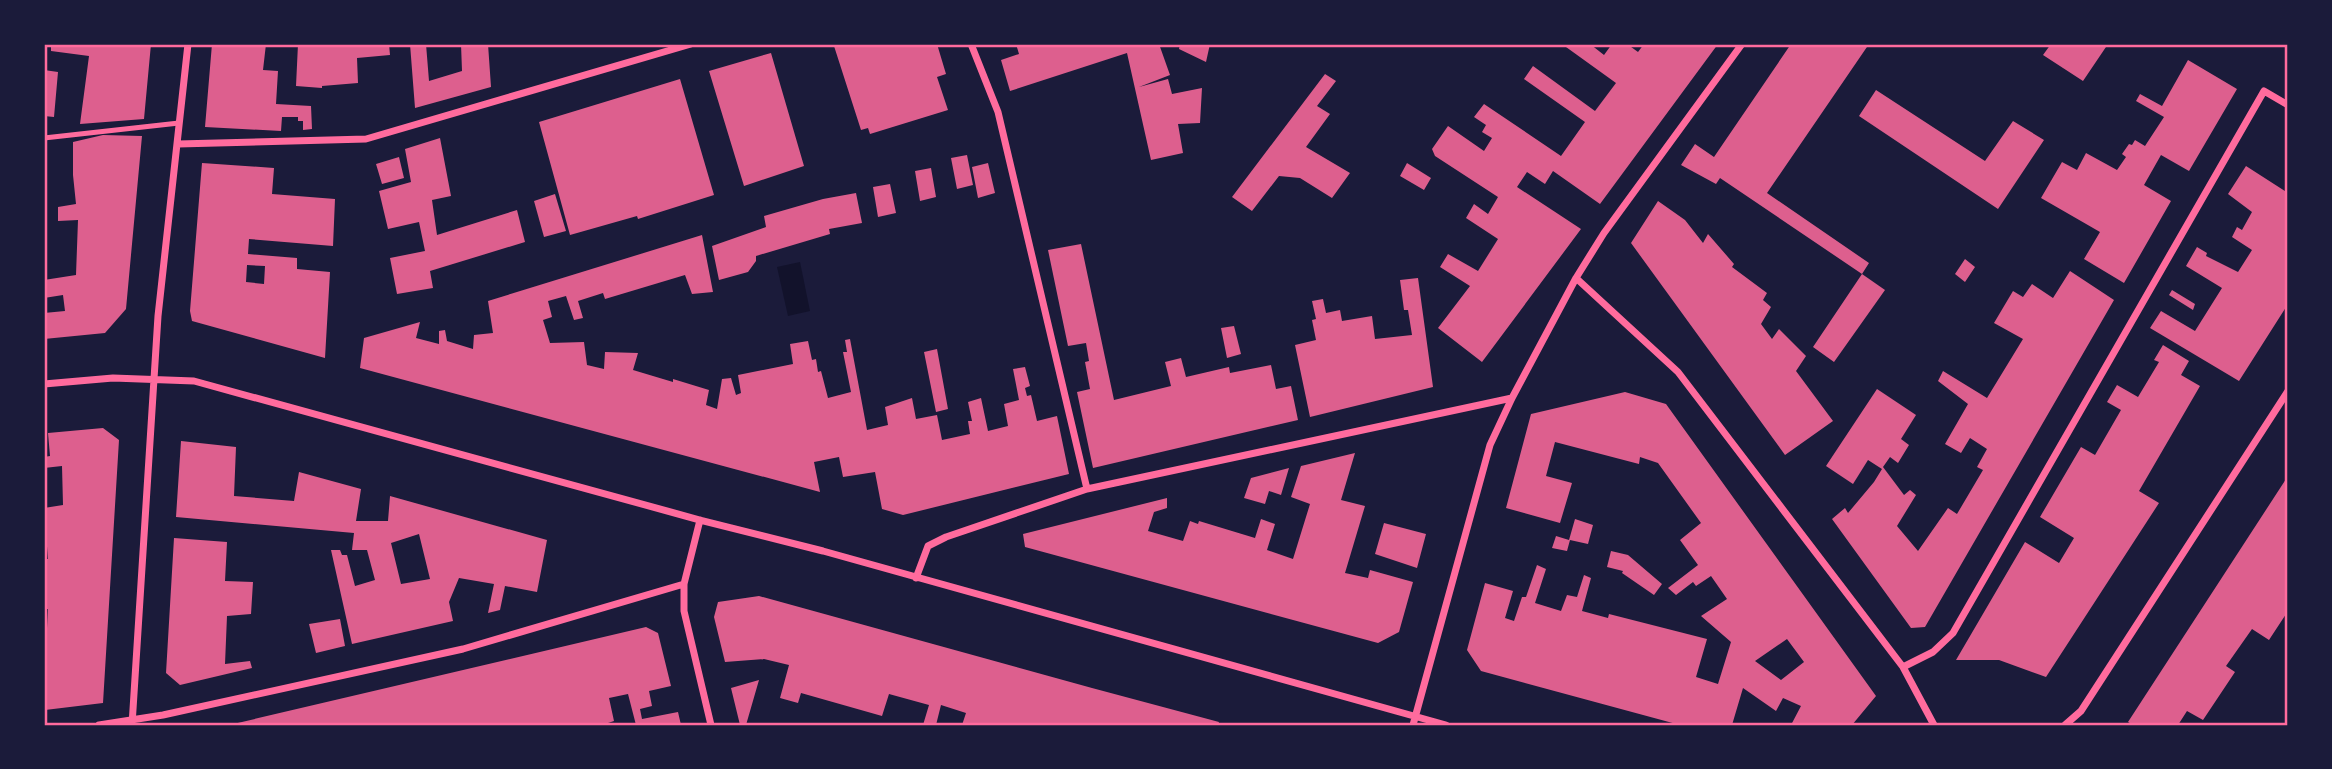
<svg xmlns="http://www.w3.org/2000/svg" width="2332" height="769" font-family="Signika,sans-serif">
<rect width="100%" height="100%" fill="#1b1b3a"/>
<!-- water -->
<path fill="#12122b" d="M800,262l10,49 -22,5 -11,-49z"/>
<!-- building -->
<path fill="#dd5f8e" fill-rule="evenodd" d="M51,44h100l-7,75 -64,5 9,-68 -38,-5z
M212,44h54l-3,26 15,1 -2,33 35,2 1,23 -9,1v-9h-5v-4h-16l-1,14 -76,-4z
M298,44h91l1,11 -33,3 1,25 -36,3v2l-26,-2z
M410,44h16l3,37 33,-10 -1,-27h27l3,43 -76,21z
M841,44h96l9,30 -9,3 11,33 -78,24 -2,-6 -7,2 -27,-84z
M1016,44h143l11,31 -31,12 29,-8 4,15 30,-6 -2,35 -22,1 5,29 -32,7 -24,-107 -117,38 -9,-31 18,-6z
M1180,44h30l-4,18 -27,-13z
M1568,44h8l6,3 3,-3h5l14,11 8,-11h15l11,8 6,-8h74l-118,160 -47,-33 -8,13 -18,-12 -10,15 64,42 -99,133 -44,-34 32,-42 -30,-19 8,-13 30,17 20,-32 -32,-21 8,-14 14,10 10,-17 -63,-41 -3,-7 16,-23 36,25 8,-13 -10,-6 4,-7 -12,-8 10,-13 77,52 24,-34 -61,-43 9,-13 62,45 21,-28 -50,-36z
M1791,44h78l-102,149 102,70 -7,11 -142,-96 -4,6 -35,-19 14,-21 19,13z
M2051,44h57l-25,37 -40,-26z
M771,53l33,113 -60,20 -35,-115z
M2188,60l49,29 -48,82 -28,-16 -17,30 27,16 -47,82 -40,-24 16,-27 -59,-34 21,-36 15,8 9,-17 31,17 9,-13 -4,-3 7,-10 3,1 3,-5 10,6 19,-29 -28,-16 4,-7 22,12z
M44,70l14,2 -4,45 -10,-1z
M1325,74l11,7 -19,25 13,8 -24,33 44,26 -18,25 -32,-20 -21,-2 -27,35 -20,-14z
M680,79l34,116 -76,24 -1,-3 -67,19 -31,-113z
M1876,90l109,71 28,-40 31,19 -46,69 -139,-93z
M103,135l39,1 -16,173 -21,24 -61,6v-26l21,-2 -2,-16 -19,3v-18l32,-5 2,-55 -20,1v-14l18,-3 -3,-29v-33z
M440,138l11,58 -19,4 5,35 80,-25 8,32 -95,29 3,17 -36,6 -7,-36 35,-7 -6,-29 -31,7 -9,-38 32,-9 -6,-33z
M967,155l6,30 -16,4 -6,-31z
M399,157l5,21 -22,6 -6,-20z
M202,163l72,5 -2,26 63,5 -2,47 -84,-7 -1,15 49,4v11l33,3 -5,86 -133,-37 -2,-10zM247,265l18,1 -1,18 -18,-2z
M988,163l7,30 -17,5 -6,-31z
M1407,163l24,15 -7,12 -24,-14z
M2246,166l42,27v111l-49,77 -89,-53 11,-17 34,20 27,-43 -36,-22 11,-19 10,6 -1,3 32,16 14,-22 -20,-13 5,-10 5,3 10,-18 -24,-18z
M931,168l5,29 -16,4 -5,-30z
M890,184l6,29 -18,4 -5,-30z
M856,193l6,30 -33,6 1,5 -74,22v5l-8,11 -29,8 -7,-34 54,-19 -2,-11 59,-17z
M555,194l11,37 -22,6 -10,-36z
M1658,201l27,19 18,23 5,-9 26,30 -2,3 35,26 -4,7 8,7 -10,17 11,15 7,-10 27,27 -10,15 37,50 -48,34 -154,-212z
M702,235l11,57 -21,2 -7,-19 -80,24 -2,-6 -25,8 5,17 -9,2 -8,-24 -18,5 4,16 -9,3 7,23 34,-1 3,23 17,4 1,-17 33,1 -5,17 40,12v-3l36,11 -3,15 11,4 5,-30 9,-1 5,17 5,-2 -3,-18 55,-11 -3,-20 18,-3 4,19 4,-1 2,13 3,-1 7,27 23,-6 -8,-40h4l-2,-12 5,-1 17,91 21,-5 -3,-18 27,-9 4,21 21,-4 5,25 28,-6 -2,-13h4l-4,-19 13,-4 7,33 20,-5 -4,-22 15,-4 -6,-31 12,-2 5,19 -5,2 2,8 4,-1 6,26 20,-5 12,58 -166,41 -21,-6 -7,-37 -32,5 -4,-20 -25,5 6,30 -460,-124 4,-30 56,-16 -4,16 23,6v-13l6,-1 2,11 26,8 1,-14 19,-2 -5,-32z
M1081,244l33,156 57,-14 -6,-24 16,-4 5,19 43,-10 1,6 41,-8 5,24 15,-3 7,34 -205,48 -16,-76 13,-3 -5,-27 4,-1 -3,-18 -18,3 -20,-96z
M1965,259l10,8 -10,15 -10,-8z
M2070,271l44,29 -189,327 -14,1 -79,-109 13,-11 3,5 26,-31 8,-13 -14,-9 -15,24 -27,-18 51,-77 39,26 -15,24 8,6 -11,18 -8,-6 -7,10 21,28 6,-5 6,5 -19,31 21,25 30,-43 9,6 26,-44 -6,-3 10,-18 -17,-11 -9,15 -16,-9 23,-40 -30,-23 5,-10 44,27 36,-59 -29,-16 19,-32 10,6 9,-13 21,14z
M1862,274l23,16 -51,72 -21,-15z
M1418,278l15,109 -123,30 -15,-72 21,-5 -4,-20 4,-1 -4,-18 11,-2 3,14 14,-3 2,11 30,-5 3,23 37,-4 -4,-25h-4l-4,-30z
M2172,290l23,14 -2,6 -24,-15z
M1234,326l7,28 -14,4 -6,-30z
M2163,345l26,16 -8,14 19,11 -61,105 20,12 -113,174 -47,-17h-43l69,-118 34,21 15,-25 -34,-21 41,-70 14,8 26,-45 -14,-8 10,-17 21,12 21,-35 -5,-2z
M937,349l11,60 -12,3 -12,-60z
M1625,392l41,12 210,292 -24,29h-61l10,-19 -18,-8 -7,13 -33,-23 -11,37h-52l-199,-54 -14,-21 18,-67 28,8 -8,27 9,3 8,-24h4l11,-32 9,4 -11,34 26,8 6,-16 10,2 7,-22 7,3 -9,33 26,7 1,-4 98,25 -11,38 22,7 13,-42 -30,-26 26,-17 -16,-23 -15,10 -3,-4 -17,13 -8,-7 30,-23 -18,-25 21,-17 -43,-60 -18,-6 -1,7 -84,-22 -9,34 26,7 -12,40 -54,-15 25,-94zM1787,639l17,23 -23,18 -26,-19z
M103,428l16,12 -16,263 -58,7 1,-43 -2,1v-21h2l2,-38h-4v-16h2l-2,-34h4l-4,-51 19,-3 -1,-39 -18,2v-11l6,-1 -2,-23z
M181,441l55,6 -2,49 60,5 5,-29 62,17 -5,32h32l2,-25 157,44 -10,52 -32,-6 -5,24 -12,3 6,-29 -35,-6 -10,24 4,19 -101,23 -21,-94h9l2,5h5l8,31 20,-6 -8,-30h-15l2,-17 -178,-16zM419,534l11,45 -29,5 -10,-41z
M1355,453l-14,47 24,6 -20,67 23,5 2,-8 43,12 -14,50 -21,11 -353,-96 -2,-13 144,-36v10l-13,4 -6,19 35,10 7,-20 8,3 1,-3 56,17 6,-19 14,5 -8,26 26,9 17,-55 -19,-7 10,-31z
M1289,468l-8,27 -12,-4 -4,13 -21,-6 7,-20z
M2288,476v135l-19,29 -17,-11 -26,37 9,6 -32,48 -16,-9 -9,14h-45l-5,-3z
M1575,519l18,6 -5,19 -18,-4 -3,11 -15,-3 4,-12 13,4z
M1384,523l42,11 -9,34 -42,-14z
M174,538l53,4 -2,39 28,1 -2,32 -24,2 -2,48 25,-3 2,7 -72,17 -14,-12z
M1611,551l17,4 34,29 -8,11 -32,-22 1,-2 -16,-4z
M759,596l333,92 127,34 -1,3h-256l4,-12 -25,-8 -5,20h-13l6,-20 -40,-11 -7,22 -81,-23 -3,10 -18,-5 9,-33 -25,-6 -39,3 -11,-45 4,-15z
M340,619l5,27 -29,7 -7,-29z
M646,627l12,6 13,53 -22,5 3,15 -12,3 2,10 36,-7 3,13h-45l-8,-31 -19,4 5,23 -12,4h-373z
M759,680l-13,45h-6l-9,-37z"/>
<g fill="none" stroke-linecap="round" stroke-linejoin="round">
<!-- service -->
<path stroke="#ff6b9d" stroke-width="5" d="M44,138l135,-15"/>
<!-- minor -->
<path stroke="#ff6b9d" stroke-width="7" d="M971,44l27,68 89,377
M178,144l188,-5 325,-95
M1576,278l102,94 225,295 31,58
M44,384l69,-6 81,3 506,139 123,31 623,174
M700,520l-16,64v27l27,114
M916,578l12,-32 18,-9 141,-48 425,-91
M1903,667l30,-15 20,-19 311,-542 24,14
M99,725l64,-10 300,-66 221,-65
M132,725l26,-409 30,-272
M1413,725l77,-280 22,-47 64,-120 28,-45 138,-189
M2065,725l16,-14 207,-320"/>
</g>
<!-- border -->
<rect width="2332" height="769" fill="none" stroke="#1b1b3a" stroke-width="91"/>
<rect x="46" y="46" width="2240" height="678" fill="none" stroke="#ff6b9d" stroke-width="2.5"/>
</svg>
